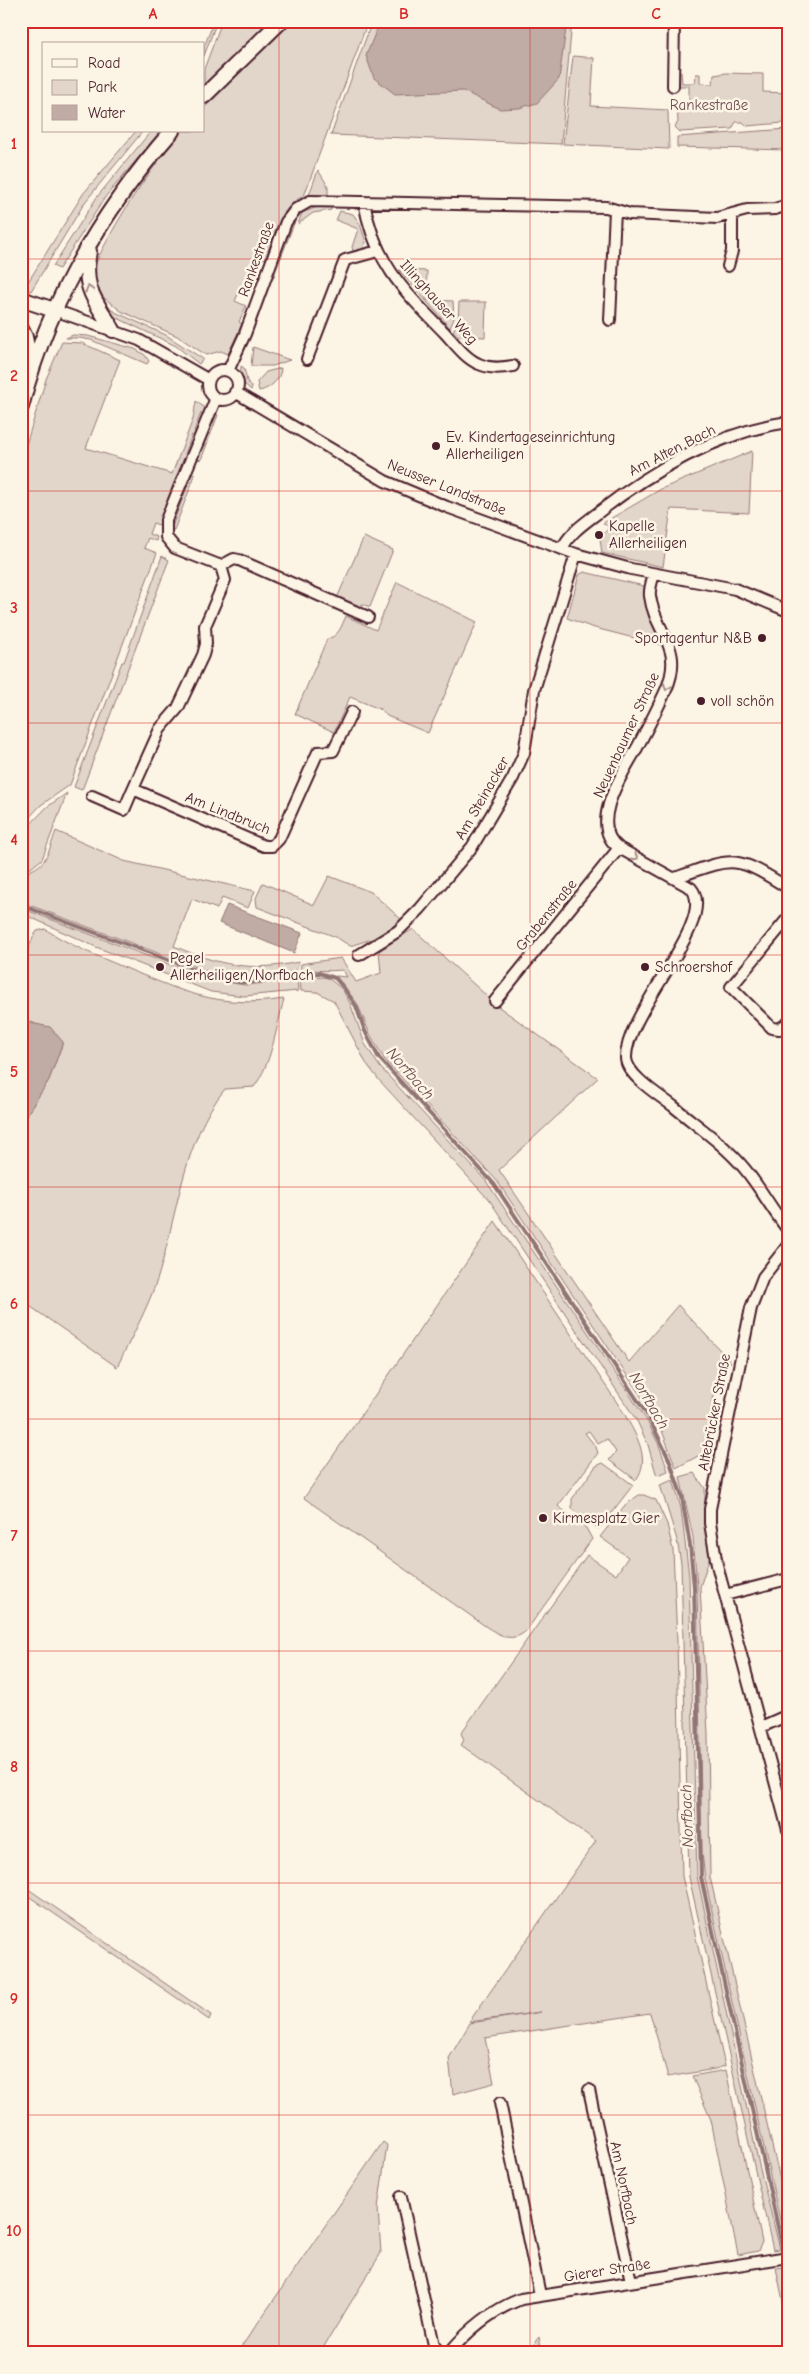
<svg xmlns="http://www.w3.org/2000/svg" width="809" height="2374" font-family="'Comic Neue',sans-serif">
<rect width="100%" height="100%" fill="#fcf5e5"/>
<filter id="ink" filterUnits="userSpaceOnUse"><feTurbulence type="fractalNoise" baseFrequency=".02" numOctaves="2"/><feDisplacementMap in="SourceGraphic" scale="10" xChannelSelector="R" yChannelSelector="G"/><feConvolveMatrix kernelMatrix="1 2 1 2 8 2 1 2 1" color-interpolation-filters="sRGB"/></filter>
<g filter="url(#ink)">
<!-- green -->
<path fill="#e2d5ca" stroke="#967a7a" d="M214,21h3l-13,35v-9z
M222,21h48l-66,65v-17z
M293,21h75l-64,175c-25,10 -30,41 -39,63l-7,-2 -12,35 -6,-2 -5,11 11,5 -7,16 3,2 -14,30 -7,-3 -15,4 -29,-19 -56,-25 -19,-15 -4,1c-1,-7 -4,-15 -4,-23 0,-12 9,-25 14,-35 21,-39 46,-74 74,-108h22v-23z
M372,21h200l-11,123 -230,-9z
M573,56l21,2 -3,48 77,4 1,39 -106,-5z
M678,72h3l1,11h13l1,-9h4v9l13,1 1,-9 12,-2 37,1v18l25,1v27l-5,3 -36,3 -4,-4h-7l-4,7 -52,3 -5,-5 3,-5 -1,-17h12v-19h-12z
M788,129l-2,21 -109,-3v-10z
M136,131h7l-58,71 -54,89 -10,-3v-7l7,1 55,-88z
M151,131h10l-55,65 -47,73 -6,-3 44,-69z
M318,170l10,16v9h-19z
M317,207h15l-1,3 -18,3 -15,11 4,-11z
M340,211l13,3 7,10 6,18 -3,7 -10,2 -1,-4 6,-18 -22,-9z
M295,221l-23,60 -2,-2 16,-45z
M399,270l28,1 -1,29 27,1 1,18 -4,9z
M100,301l15,11 51,23 37,24 -4,5 -23,-18 -65,-31z
M459,302h27l-1,35 -27,-1 -5,-5 5,-9z
M73,335l15,1 47,13 10,6 4,6 -2,3 -56,-24 -12,-2h-13z
M62,342l20,1 38,17 -34,88 86,26 21,-55 3,-18 10,8 -2,5 -3,-1 -7,18 3,2 -1,3 -4,-1 -7,19 4,1 -2,4 -3,-1 -7,17 3,2 -1,4 -4,-1 -7,18 4,2 -2,3 -3,-1 -7,17 3,2 -1,5 -9,-3 -4,11 8,3 -1,4 -8,-3 -4,10 13,5 -87,232 -29,20 -20,21v-365l25,-82z
M253,347l37,13 -17,6h-22z
M241,366l3,2 3,13 5,7 -1,2 -11,-10z
M281,368c0,11 -11,21 -22,23l-2,-9 9,-10z
M215,414l3,1 -17,45 -3,-1z
M752,451l-3,62 -78,-4 -8,58 -61,-14 -2,-14 9,-12 -6,-4 58,-34z
M192,474l3,1 -21,55 -3,-1z
M364,537l29,13 -23,57 -8,-3 -2,5 -23,-11z
M162,556l7,4 -2,5 -85,225 -8,-3 48,-125h2z
M584,572l60,14c-2,23 12,37 17,59l-70,-18 -24,-9 12,-43z
M397,582l80,40 -49,111 -41,-17 -5,-6 -32,-13 -16,35 -39,-18 32,-75c12,-3 14,-12 19,-23l30,14z
M67,793l-25,66 -11,9 -10,3v-37l26,-27z
M56,831l68,30 131,30 -7,17 -26,-10 -5,11 -25,-10 -18,47c44,19 77,26 125,16l-3,9 -43,8 -41,-6 -191,-71v-28c27,-8 26,-19 35,-43z
M329,876l42,16 31,28 -27,18 -25,8 -14,-9 -79,-30 -1,-9 7,-15 51,22z
M21,908l187,71 37,6 52,-5 1,11 -54,5 -33,-4 -115,-45 -75,-34z
M45,929c24,16 50,26 76,37 60,25 96,43 163,33 -8,29 -12,64 -30,88l-29,2c-42,51 -48,128 -67,188 -10,31 -27,61 -41,90l-96,-67v-176l28,-44 14,-38 -31,-20 -11,-1c0,-27 0,-67 16,-90z
M413,929l86,78 99,71 -99,92 130,192 49,-57 53,57 -11,3 -15,77 4,8 -33,18 -15,-40 -19,-30 -145,-217 -113,-122 -14,-25 -13,-31 -21,-27 11,1 -4,-7c-15,2 -28,-1 -43,1l1,-7 5,-1 35,-5 15,24 25,-9 -2,-22z
M323,977l5,1 14,11 8,14 15,41 15,23 106,114 160,238 13,26 9,26 -10,4 -2,-2 -8,-28 -11,-24 -147,-220 -111,-121 -13,-17 -32,-62 -17,-9 -16,-1 -1,-12z
M495,1221l129,192c11,21 28,45 12,67l-27,-20 7,-8 -9,-13 -9,5 -9,-13 -4,2 11,14 2,6 -40,53 28,22 6,11 -66,92c-14,12 -24,5 -38,-3l-184,-130z
M603,1463l30,22 -34,44 -27,-20v-10l24,-33z
M694,1473l11,15v36l5,32 -10,31 8,146 2,144 76,329 2,-1v43h-2l-81,-369 -3,-26 -5,-267 -4,-49 -13,-60z
M673,1480l8,28 8,68 8,300 62,289 21,84 -7,1 -84,-373 -8,-314 -4,-23 -17,-55z
M639,1495h5l12,5 11,24 6,26 4,90 5,236 43,190 -10,3 -47,8 -18,-64 -165,25 9,45 -41,11 -4,-36 21,-35 71,-11 -72,10 127,-181 -135,-96 3,-5 -3,-7 126,-178 29,20 12,-18 -28,-20 25,-32z
M21,1884l190,131 -2,5 -188,-129z
M726,2070l36,172 -4,9 -20,4 -27,-135 -19,-44z
M383,2142l4,3 -9,63 3,45 -61,100h-83z
M784,2267l4,22v35l-12,-56z
M539,2337l3,16h-16z"/>
<!-- water -->
<path fill="#c0aca5" stroke="#917474" d="M380,21h187l-8,58 -22,24 -18,5 -19,1 -37,-18 -68,3 -21,-16 -8,-22z
M227,905l75,28 -8,20 -75,-30z
M21,1021l29,6 13,15 -14,38 -28,44z"/>
<g fill="none" stroke-linecap="round" stroke-linejoin="round">
<!-- stream -->
<path stroke="#917474" stroke-width="4" d="M21,905l190,71 28,6h14l66,-9 16,5 9,10 12,18 9,25 14,27 115,126 154,232 21,43 13,38 8,48 4,42 7,290 87,396"/>
<defs>
<path id="minor" d="M673,86l1,-65
M364,202c11,62 40,89 81,131 10,11 21,26 34,31 11,5 22,4 34,2
M728,266l4,-15v-37
M54,310l85,30 70,40
M610,320l5,-110
M307,359l38,-99 33,-9
M208 385a15 15 0 1 1 30 0a15 15 0 1 1-30 0Z
M228,371l17,-37 41,-112 10,-13 14,-8 296,6 24,7 87,4 30,-8 28,-1 13,-4
M235,392l150,89 62,26 129,47 55,15 104,20 53,22
M216,398l-50,122v17l9,11 46,18 13,-7 5,1 129,57
M562,549c7,-16 23,-26 37,-37 54,-42 120,-80 189,-90
M221,566l4,14 -20,46 1,18 -3,11 -25,53 -18,21 -27,60 131,57h8l7,-7 39,-87 15,-1 19,-39
M654,574c-2,7 -5,15 -4,22 5,38 35,50 16,94 -9,20 -19,39 -29,58 -14,25 -50,77 -18,100l72,40c28,32 -66,124 -65,170 0,17 34,38 47,48 24,20 51,38 71,62 16,19 28,42 44,62
M92,796l32,14 9,-21
M675,878c58,-21 60,-24 113,10
M788,918l-57,69 41,41 7,1 9,-6
M359,955l39,-24 22,-22 52,-62 41,-69 11,-25 10,-63 42,-136
M495,1001l124,-153
M788,1245l-25,32 -12,31 -41,201v14l7,42 71,265
M725,1595l63,-16
M761,1727l27,-12
M589,2090l42,191
M500,2103l40,192
M401,2197l33,148 5,8
M449,2353c20,-24 43,-43 72,-54l267,-42"/>
<path id="secondary" d="M204,96l77,-75
M89,251c-7,38 6,49 24,79
M21,299l33,11
M21,329l4,8 6,30
M21,407c26,-103 81,-196 151,-276"/>
</defs>
<!-- minor casing -->
<use href="#minor" stroke="#4a1f2b" stroke-width="14"/>
<!-- secondary casing -->
<use href="#secondary" stroke="#4a1f2b" stroke-width="18"/>
<!-- minor -->
<use href="#minor" stroke="#fcf5e5" stroke-width="10"/>
<!-- secondary -->
<use href="#secondary" stroke="#fcf5e5" stroke-width="14"/>
</g>
<!-- one-way arrows -->
<defs><path id="oneway-chevron" d="M-2-3.5L2.5 0L-2 3.5" fill="none" stroke-width="1.6" stroke-linecap="round" stroke-linejoin="round" transform="scale(1.25)"/></defs>
<g stroke="#a38a88">
<use href="#oneway-chevron" transform="translate(89 289) rotate(-105)"/>
<use href="#oneway-chevron" transform="translate(667 687) rotate(111)"/>
<use href="#oneway-chevron" transform="translate(635 857) rotate(28)"/>
</g>
</g>
<!-- grid -->
<path fill="none" stroke="#d62828" stroke-width="1" stroke-opacity="0.55" d="M279,21v2332M530,21v2332M21,259h767M21,491h767M21,723h767M21,955h767M21,1187h767M21,1419h767M21,1651h767M21,1883h767M21,2115h767"/>
<!-- markers -->
<g fill="#4a1f2b" stroke="#fcf5e5" stroke-width="2">
<circle cx="436" cy="446" r="5"/>
<circle cx="599" cy="535" r="5"/>
<circle cx="762" cy="638" r="5"/>
<circle cx="701" cy="701" r="5"/>
<circle cx="160" cy="967" r="5"/>
<circle cx="645" cy="967" r="5"/>
<circle cx="543" cy="1518" r="5"/>
</g>
<g text-anchor="middle" stroke-width="5" stroke-linejoin="round" paint-order="stroke">
<!-- park labels -->
<g font-size="15" fill="#704c53" stroke="#fcf5e5">
<text x="709" y="110">Rankestraße</text>
</g>
<!-- street labels -->
<g font-size="15" fill="#4a1f2b" stroke="#fcf5e5">
<text transform="translate(256 259) rotate(-70)" y="5">Rankestraße</text>
<text transform="translate(439 302) rotate(48)" y="5">Illinghauser Weg</text>
<text transform="translate(672 450) rotate(-27)" y="5">Am Alten Bach</text>
<text transform="translate(447 487) rotate(22)" y="5">Neusser Landstraße</text>
<text transform="translate(626 735) rotate(-65)" y="5">Neuenbaumer Straße</text>
<text transform="translate(482 798) rotate(-60)" y="5">Am Steinacker</text>
<text transform="translate(228 813) rotate(22)" y="5">Am Lindbruch</text>
<text transform="translate(546 915) rotate(-51)" y="5">Grabenstraße</text>
<text transform="translate(714 1412) rotate(-79)" y="5">Altebrücker Straße</text>
<text transform="translate(624 2183) rotate(78)" y="5">Am Norfbach</text>
<text transform="translate(607 2270) rotate(-9)" y="5">Gierer Straße</text>
</g>
<!-- poi labels -->
<g font-size="15" fill="#4a1f2b" stroke="#fcf5e5" text-anchor="start">
<text x="446" y="442">Ev. Kindertageseinrichtung<tspan x="446" dy="17">Allerheiligen</tspan></text>
<text x="609" y="531">Kapelle<tspan x="609" dy="17">Allerheiligen</tspan></text>
<text x="752" y="643" text-anchor="end">Sportagentur N&amp;B</text>
<text x="711" y="706">voll schön</text>
<text x="170" y="963">Pegel<tspan x="170" dy="17">Allerheiligen/Norfbach</tspan></text>
<text x="655" y="972">Schroershof</text>
<text x="553" y="1523">Kirmesplatz Gier</text>
</g>
<!-- water labels -->
<g font-size="16" font-style="italic" fill="#6d4950" stroke="#fcf5e5">
<text transform="translate(411 1073) rotate(49)" y="6">Norfbach</text>
<text transform="translate(650 1400) rotate(60)" y="6">Norfbach</text>
<text transform="translate(686 1816) rotate(-92)" y="6">Norfbach</text>
</g>
</g>
<!-- margin -->
<rect width="809" height="2374" fill="none" stroke="#fcf5e5" stroke-width="55"/>
<!-- legend -->
<rect x="42" y="42" width="162" height="90" fill="#fcf5e5" stroke="#b59f9b"/>
<rect x="52" y="59" width="25" height="8" fill="#fcf5e5" stroke="#b59f9b"/>
<text x="88" y="68" font-size="15" fill="#4a1f2b">Road</text>
<rect x="52" y="80" width="25" height="15" fill="#e2d5ca" stroke="#b59f9b"/>
<text x="88" y="92" font-size="15" fill="#4a1f2b">Park</text>
<rect x="52" y="105" width="25" height="15" fill="#c0aca5" stroke="#b59f9b"/>
<text x="88" y="118" font-size="15" fill="#4a1f2b">Water</text>
<rect x="28" y="28" width="754" height="2318" fill="none" stroke="#d62828" stroke-width="2"/>
<g font-size="16" text-anchor="middle" font-weight="bold" fill="#d62828">
<text x="153" y="19">A</text>
<text x="404" y="19">B</text>
<text x="656" y="19">C</text>
<text x="14" y="149">1</text>
<text x="14" y="381">2</text>
<text x="14" y="613">3</text>
<text x="14" y="845">4</text>
<text x="14" y="1077">5</text>
<text x="14" y="1309">6</text>
<text x="14" y="1541">7</text>
<text x="14" y="1772">8</text>
<text x="14" y="2004">9</text>
<text x="14" y="2236">10</text>
</g>
</svg>
